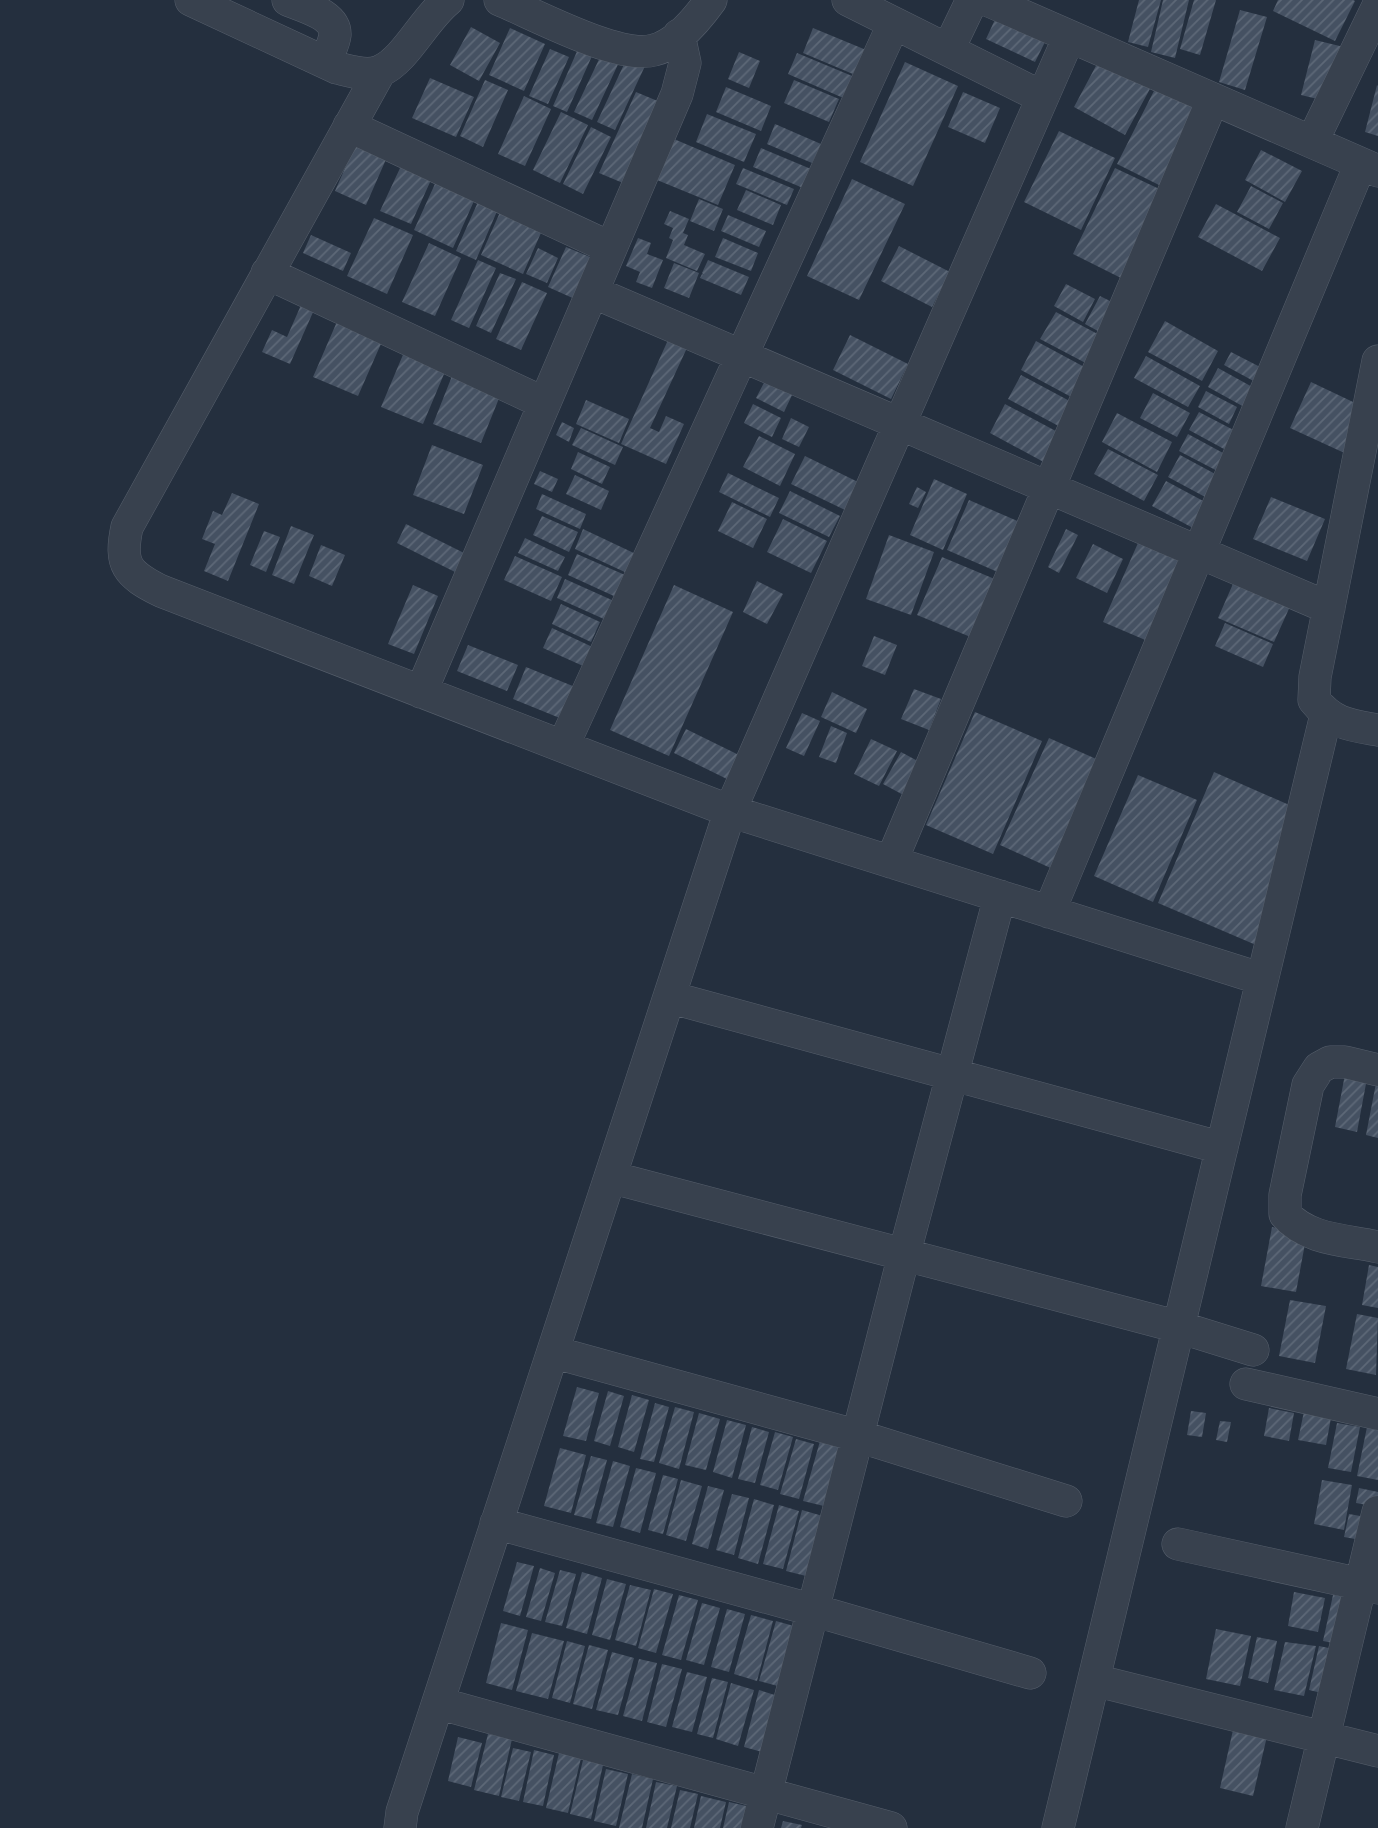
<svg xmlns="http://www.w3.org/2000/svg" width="1378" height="1828" font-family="Lato,sans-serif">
<defs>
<pattern id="building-hatch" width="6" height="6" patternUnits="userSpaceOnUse" patternTransform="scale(1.75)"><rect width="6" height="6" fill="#455162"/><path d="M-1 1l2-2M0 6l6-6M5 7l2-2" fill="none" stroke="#5d6877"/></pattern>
</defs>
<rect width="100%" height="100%" fill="#242f3e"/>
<!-- building -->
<path fill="url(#building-hatch)" d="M1004,0l50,24 -19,38 -49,-23z
M1139,0h22l-13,47 -20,-5z
M1163,0h26l-14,58 -24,-6z
M1194,0h22l-16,55 -20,-6z
M1278,0h75l2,1 -20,40 -62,-30z
M1240,10l27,7 -22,73 -26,-8z
M471,27l29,16 -21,38 -29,-16z
M510,28l35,16 -21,47 -35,-16z
M813,28l58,24 -11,25 -57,-24z
M582,40l14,7 -29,65 -14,-6z
M1315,40l33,8 -14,55 -33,-8z
M1106,47l52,27 -33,61 -51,-28z
M550,49l19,8 -21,47 -19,-8z
M603,51l18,7 -29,62 -18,-8z
M739,52l21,9 -11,27 -21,-9z
M797,53l60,25 -9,22 -60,-26z
M627,58l18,8 -30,64 -18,-8z
M905,62l53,24 -45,100 -53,-24z
M1162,75l46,23 -45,89 -46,-23z
M430,78l44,19 -18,40 -44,-19z
M485,80l23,10 -25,57 -23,-11z
M794,80l45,19 -10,23 -45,-19z
M1377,85l1,1v50l-13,-4z
M726,87l45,19 -10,25 -45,-19z
M636,92l24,10 -37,81 -24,-10z
M963,92l37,16 -15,35 -37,-16z
M524,96l27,13 -26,57 -27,-12z
M561,112l27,13 -28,58 -27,-13z
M707,114l49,20 -12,28 -48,-20z
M775,124l46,20 -9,19 -45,-19z
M591,127l20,10 -28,57 -20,-10z
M1059,131l56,27 -34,72 -57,-28z
M360,134l31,14 -25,57 -31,-14z
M674,139l61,26 -17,40 -61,-25z
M761,148l50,21 -8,19 -50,-21z
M1261,150l41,21 -17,31 -40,-22z
M401,166l30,14 -20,44 -31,-13z
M743,168l51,21 -7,16 -51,-21z
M1115,168l57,27 -43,87 -56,-28z
M439,175l39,17 -25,56 -39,-18z
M852,179l53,25 -46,96 -52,-24z
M1251,186l32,17 -14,26 -32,-17z
M746,190l35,15 -8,20 -36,-15z
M482,193l19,9 -25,58 -20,-9z
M699,199l24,10 -9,22 -24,-10z
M505,201l42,18 -24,55 -42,-19z
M1216,204l64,34 -18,33 -64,-34z
M670,211l19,8 -6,14 5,2 -4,10 21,9 -8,17 -31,-13 7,-18 -4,-2 4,-10 -9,-4z
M728,215l38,16 -7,16 -38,-16z
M374,218l39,17 -26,59 -40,-18z
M311,235l40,18 -8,18 -40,-18z
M638,238l13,5 -4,11 16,6 -11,28 -16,-6 4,-10 -14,-6z
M723,238l35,15 -7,18 -36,-14z
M429,243l32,15 -26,58 -33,-14z
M899,246l51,26 -18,35 -51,-26z
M566,247l29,12 -18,41 -29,-13z
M538,248l20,10 -11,25 -21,-9z
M478,260l18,8 -27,60 -18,-8z
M708,260l41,17 -8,18 -41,-17 2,-4 2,1 -2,-2z
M674,263l25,10 -10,25 -25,-10z
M500,273l16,6 -25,54 -15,-7z
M522,282l25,11 -26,57 -25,-11z
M1066,284l29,15 -12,23 -29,-16z
M305,296l13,5 -28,63 -28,-12 10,-22 15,7z
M1100,296l24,12 -15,29 -24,-13z
M1056,312l53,28 -14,28 -55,-29z
M339,317l45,20 -26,59 -45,-19z
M1165,321l53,30 -16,30 -54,-29z
M673,329l19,8 -42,91 9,4 7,-16 18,8 -18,40 -45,-20z
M850,335l58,29 -17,35 -58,-29z
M410,338l42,17 -29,69 -42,-17z
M1036,341l54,29 -15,29 -54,-29z
M1231,352l35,18 -7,14 -35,-19z
M1146,356l54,30 -12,21 -54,-29z
M458,361l48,20 -25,62 -48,-19z
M1218,368l38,21 -10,19 -38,-21z
M1021,375l58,31 -13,24 -58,-31z
M766,379l27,14 -9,19 -28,-14z
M1311,382l61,29 -21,45 -61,-28z
M1206,391l31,16 -8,17 -31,-17z
M1153,393l37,20 -13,24 -37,-19z
M586,400l43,19 -10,24 -43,-19z
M753,404l28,14 -9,19 -28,-14z
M1005,404l62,33 -16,29 -61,-33z
M1199,412l46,24 -10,19 -46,-25z
M1117,413l55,29 -15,30 -55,-30z
M791,418l18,9 -10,20 -17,-8z
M562,422l12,6 -5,14 -13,-7z
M581,428l42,19 -8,18 -43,-20z
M1188,434l48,26 -9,16 -48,-25z
M759,436l36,18 -15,32 -37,-19z
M432,445l51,20 -19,49 -51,-19z
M1108,449l50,26 -14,26 -50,-27z
M578,452l32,15 -8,17 -31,-15z
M1180,455l52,28 -12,22 -52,-28z
M805,456l53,26 -13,28 -54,-26z
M540,471l18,8 -6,13 -18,-8z
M728,473l51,25 -9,19 -51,-25z
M575,475l34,16 -8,19 -35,-16z
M934,479l33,15 -24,56 -33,-15z
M1166,481l54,29 -14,25 -54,-29z
M917,487l9,5 -8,16 -9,-4z
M790,491l50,25 -11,21 -50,-24z
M232,493l27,11 -31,77 -24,-10 11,-27 -13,-5 11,-28 9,4z
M542,494l44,20 -6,15 -44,-20z
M1271,497l54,22 -18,42 -54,-22z
M969,500l53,23 -22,50 -53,-23z
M732,502l35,17 -14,29 -35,-17z
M542,516l36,16 -9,20 -36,-17z
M783,519l44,22 -16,32 -44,-21z
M406,524l62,31 -9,19 -62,-31z
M291,526l23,9 -20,49 -22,-9z
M583,529l55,26 -9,19 -54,-25z
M1066,529l12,6 -19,38 -11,-6z
M264,531l16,6 -14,35 -16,-7z
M1142,534l54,24 -39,87 -54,-23z
M889,535l45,17 -23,63 -45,-16z
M525,538l40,19 -7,14 -40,-18z
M1093,544l30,15 -16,34 -31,-15z
M321,545l24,10 -13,31 -23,-10z
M577,554l48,21 -9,22 -48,-22z
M515,556l47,21 -11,24 -47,-21z
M942,557l55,23 -24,58 -56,-23z
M1236,577l56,25 -18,40 -56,-24z
M565,579l58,26 -8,19 -58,-26z
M757,581l26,13 -16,30 -24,-12z
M413,585l25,11 -24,58 -26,-10z
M674,585l59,27 -64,144 -59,-26z
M561,604l39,18 -9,20 -39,-18z
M1225,623l48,21 -10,23 -48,-21z
M552,628l49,23 -9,19 -49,-22z
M874,636l23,9 -12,30 -23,-9z
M468,645l50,20 -11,26 -50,-20z
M526,667l59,24 -13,32 -59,-24z
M914,689l27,10 -12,31 -28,-11z
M832,692l35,17 -11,24 -35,-16z
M975,712l67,29 -49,113 -67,-29z
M802,713l18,8 -16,35 -18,-8z
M831,726l16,7 -11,30 -17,-6z
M686,729l57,28 -12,24 -57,-28z
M1049,738l54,24 -48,108 -55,-25z
M871,739l26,12 -18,35 -25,-12z
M901,752l26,14 -18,32 -26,-14z
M1214,772l98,43 -56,130 -98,-42z
M1138,775l59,25 -44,102 -59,-26z
M1346,1069l22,4 -11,59 -22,-5z
M1377,1078h1v60l-12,-3z
M1272,1227l35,6 -11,59 -35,-6z
M1369,1265l9,2v41l-16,-3z
M1290,1300l36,6 -11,57 -36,-7z
M1357,1314l21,4 -2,57 -30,-6z
M577,1387l22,6 -13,48 -23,-5z
M608,1391l16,5 -14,50 -16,-5z
M632,1395l17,5 -15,52 -16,-5z
M1306,1402l27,5 -7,38 -28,-5z
M655,1403l14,4 -15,55 -14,-3z
M675,1407l19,5 -15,57 -20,-6z
M1269,1408l25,5 -5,28 -25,-5z
M1191,1411l15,2 -4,24 -15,-2z
M699,1413l21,6 -14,51 -21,-5z
M727,1420l19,5 -14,53 -19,-6z
M1220,1421l11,1 -4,20 -11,-2z
M1337,1423l23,4 -9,45 -23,-4z
M752,1427l17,5 -14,51 -17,-4z
M1367,1427l11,2v51l-21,-4z
M775,1432l18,5 -15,53 -18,-5z
M796,1439l18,5 -15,55 -19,-5z
M820,1441l25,6 -17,60 -25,-6z
M560,1448l26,7 -15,58 -27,-7z
M591,1456l16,4 -16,59 -17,-4z
M613,1461l17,5 -17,61 -17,-4z
M636,1468l20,5 -16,60 -20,-6z
M663,1475l15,4 -15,55 -15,-4z
M681,1480l21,6 -16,55 -20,-6z
M1322,1480l30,5 -8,45 -30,-6z
M708,1486l16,4 -16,59 -16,-5z
M1359,1488l19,4v15l-22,-4z
M732,1494l17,4 -15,57 -18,-5z
M754,1499l20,6 -16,59 -20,-6z
M779,1505l20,6 -16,58 -20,-5z
M802,1510l24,7 -16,60 -24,-6z
M1349,1514l28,5 -5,23 -28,-5z
M517,1562l17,4 -14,50 -17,-5z
M540,1568l15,5 -14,48 -15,-4z
M560,1570l16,4 -14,52 -17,-4z
M582,1572l20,6 -15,56 -21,-6z
M607,1579l19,5 -16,56 -18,-5z
M630,1585l21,5 -15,56 -21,-6z
M654,1589l19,5 -17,59 -18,-5z
M1294,1592l31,6 -7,34 -30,-6z
M679,1595l19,5 -17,60 -19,-5z
M1333,1595l29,5 -9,47 -30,-6z
M702,1603l18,5 -16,57 -18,-5z
M727,1609l18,5 -16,58 -18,-5z
M751,1615l22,6 -16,60 -23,-7z
M776,1621l25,7 -16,60 -26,-7z
M501,1623l27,7 -16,60 -26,-7z
M1216,1629l35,7 -11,50 -34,-7z
M532,1633l32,8 -16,58 -32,-8z
M1257,1637l20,4 -9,42 -20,-5z
M567,1641l18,5 -15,57 -18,-5z
M1285,1642l31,4 -12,50 -30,-6z
M589,1645l19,5 -16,59 -19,-5z
M1319,1646l29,6 -9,45 -30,-7z
M612,1652l22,6 -16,57 -22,-5z
M639,1659l18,4 -15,58 -19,-5z
M662,1664l20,5 -16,58 -19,-5z
M687,1672l20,5 -15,55 -20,-5z
M712,1678l16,4 -15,56 -16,-4z
M731,1683l23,7 -16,56 -22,-7z
M759,1690l22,7 -15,56 -22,-6z
M1233,1730l35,2 -15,64 -33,-8z
M488,1734l24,5 -13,57 -25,-6z
M458,1737l24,6 -11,44 -23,-6z
M513,1748l18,4 -12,49 -18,-4z
M534,1750l20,5 -11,51 -20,-4z
M559,1753l22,5 -13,55 -22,-5z
M583,1760l20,5 -12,54 -21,-5z
M606,1769l22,5 -12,52 -22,-5z
M632,1774l21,5 -11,49h-23z
M656,1782l21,4 -10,42h-21z
M680,1790l18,4 -8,34h-19z
M701,1796l25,6 -6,26h-26z
M729,1802l22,5 -4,21h-24z
M783,1821l19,4 -1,3h-20z"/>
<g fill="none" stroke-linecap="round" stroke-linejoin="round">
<defs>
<path id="minor" d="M191,0l146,68c13,3 30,9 43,3 25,-10 44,-52 68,-71
M288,0c15,7 48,14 47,35 -1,9 -7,19 -9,27
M500,0c36,15 119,60 154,50 22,-5 44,-32 57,-50
M848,0l194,97
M987,0l391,171
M948,50l24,-50
M379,73l-252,454c-8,38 0,47 34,64l569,220 532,168
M349,126l262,122
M1312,142l66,-136
M267,273l277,130
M593,292l736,316
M1378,361l-63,316 -1,23c19,24 35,25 64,30
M421,692l256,-598 8,-31 -6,-28
M563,746l331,-723
M891,862l322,-763
M1049,912l311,-747
M669,997l553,151
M1378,1070l-33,-8h-15l-11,6 -11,17 -23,110v19c22,26 61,26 93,33
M610,1177l569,150 74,23
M553,1352l305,84 208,65
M1246,1384l132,30
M496,1523l317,87 217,63
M1178,1544l200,44
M1094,1680l284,71
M438,1703l453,125
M400,1828l2,-16 328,-1001 339,-774
M757,1828l147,-573 96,-359
M1058,1828l268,-1113
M1302,1828l76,-316"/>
</defs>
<!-- minor casing -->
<use href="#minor" stroke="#565f6c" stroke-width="33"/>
<!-- minor -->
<use href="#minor" stroke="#38414e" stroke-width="32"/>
</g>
</svg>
